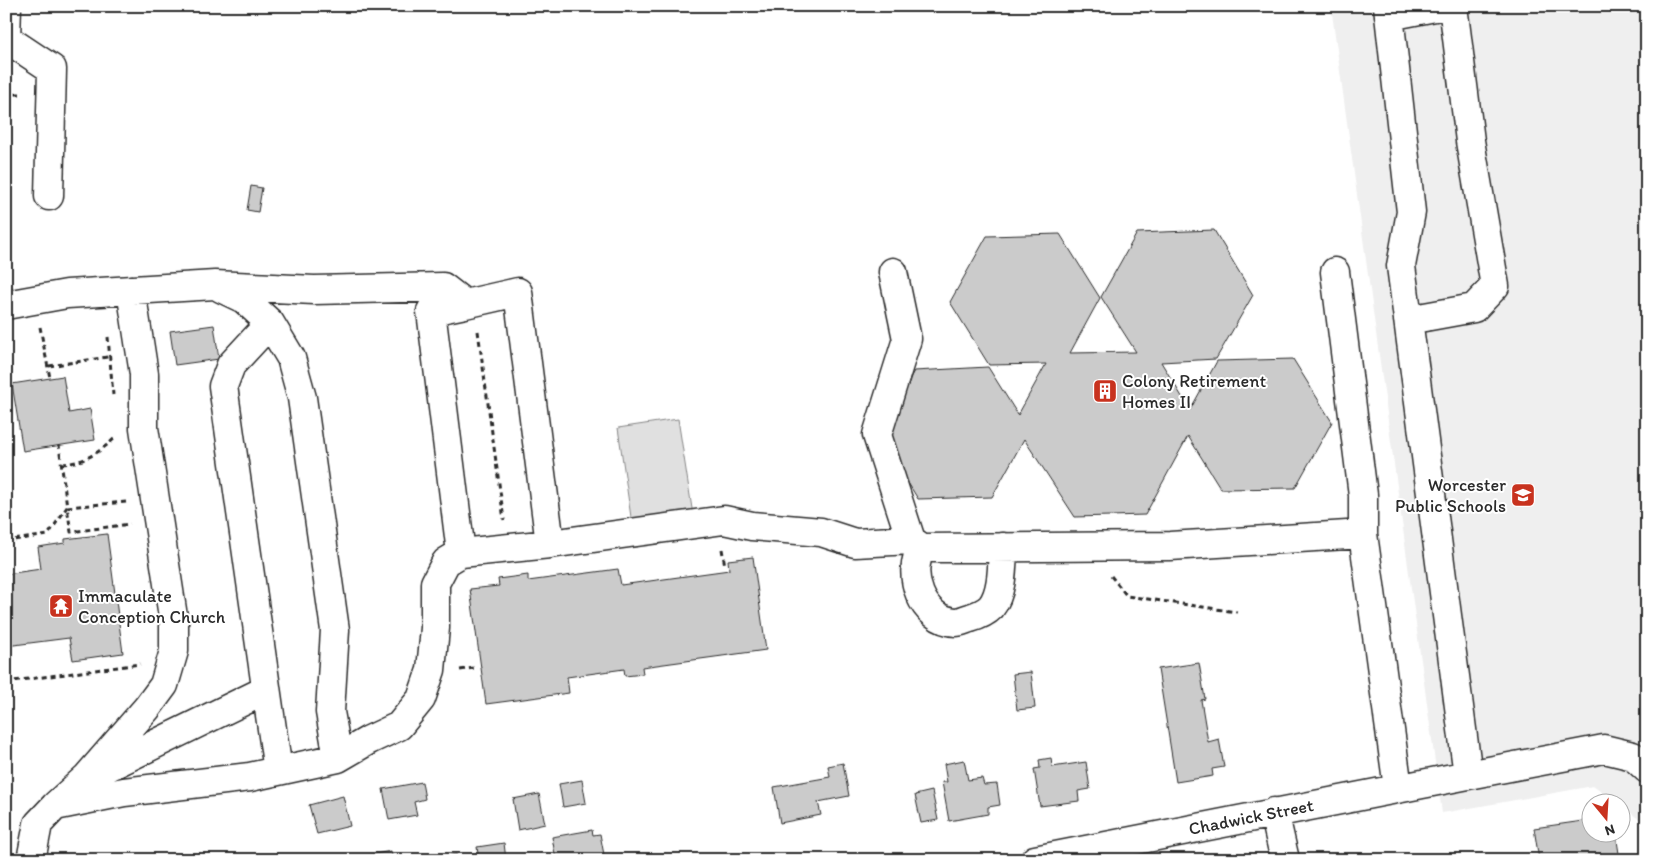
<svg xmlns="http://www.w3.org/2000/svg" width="1653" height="866" font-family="Itim,sans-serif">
<rect width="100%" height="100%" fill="#fff"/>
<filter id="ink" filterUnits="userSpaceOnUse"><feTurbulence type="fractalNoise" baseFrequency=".02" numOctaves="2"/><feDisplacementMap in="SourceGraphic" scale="10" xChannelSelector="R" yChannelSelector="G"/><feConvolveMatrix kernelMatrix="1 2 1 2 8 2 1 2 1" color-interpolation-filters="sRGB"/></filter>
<g filter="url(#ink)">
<!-- built -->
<path fill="#efefef" d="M1331,6h316v819l-26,-19 -1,-2 -3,-1 -24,-17 -151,27z"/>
<!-- green -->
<path fill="#e0e0e0" stroke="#868686" d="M678,419l15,96 -61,9 -14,-96z"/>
<!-- building -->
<path fill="#cbcbcb" stroke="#2b2b2b" d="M251,186l11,2 -4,24 -11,-2z
M1214,230l39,65 -37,64 -55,3 29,48 27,-49 76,-2 39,63 -37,66 -74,1 -33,-53 -43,79 -70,2 -51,-78 -32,58 -74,2 -40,-65 36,-63 74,-4 30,48 28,-51 -57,1 -39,-63 37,-66 73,-2 40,64 -30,55 66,-1 -35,-55 36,-64z
M214,325l5,34 -44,6 -5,-34z
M63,376l6,37 21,-4 5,31 -72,11 -11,-67z
M107,534l16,119 -50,7 -4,-22 -63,8v-72l35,-5 -3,-22 27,-4v-4z
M753,557l13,93 -124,17 1,7 -18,2 -1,-7 -57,8 2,16 -83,11 -16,-115 29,-3 -1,-7 30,-4v6l90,-12 3,16 108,-15 -1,-10z
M1199,663l6,36 -4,1 7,42 11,-3 5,28 -12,2 1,7 -37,6 -18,-113z
M1031,672l4,36 -18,2 -4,-36z
M1051,758l1,9 34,-5 4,27 -12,2 1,10 -39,5 -6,-37 6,-1 -1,-8z
M964,760l4,20 14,-2 2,7 13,-1 3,21 -12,2v7l-39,7 -7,-39h5l-3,-18z
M843,763l6,33 -31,6 3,13 -41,8 -6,-36 56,-10 -2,-11z
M582,780l4,23 -23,4 -4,-23z
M422,782l3,17 -11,3 3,13 -28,5 -6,-31z
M932,791l6,29 -17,3 -6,-28z
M539,794l6,30 -27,6 -5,-31z
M343,796l7,30 -33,8 -8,-29z
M1590,820v14h26l4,26h-81l-5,-32z
M592,830l1,5 7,-1 5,26h-49l-4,-23z
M504,843l2,17h-27l-2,-13z
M391,851l2,9h-38l-1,-2z
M456,854l2,6h-28z
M1409,856l1,4h-24z"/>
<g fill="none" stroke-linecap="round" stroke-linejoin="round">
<defs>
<path id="minor" d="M1388,6l23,206 -10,54 67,509 136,-26 29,7 14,13
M1389,16l51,-10
M6,39l1,-33
M7,39l45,30 -3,127
M893,272l14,67 -30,96 34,105 11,8 248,-2 193,-12 35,254
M1335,272l28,223v39
M221,288l23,11 26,24 21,35 11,40 33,232 -5,82 8,46
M6,305l61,-11 148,-9 99,5 129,-3 22,17 53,-12 32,252 -89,9 -15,9 -11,21v45l-4,42 -10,29 -22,27 -30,14 -31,18 -88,19 -126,15 -69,14 -17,18 -7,36
M1408,320l66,-12 21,-22 -25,-145 -17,-135
M270,323l-39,42 -8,21 55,385
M550,544l174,-24 28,6 69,6 34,11 56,-3
M922,548c-17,25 0,73 34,74 4,0 10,-3 14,-4 7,-2 16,-6 21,-11 12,-15 11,-42 12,-60
M461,553l-30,-242 34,-7
M98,772l168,-82
M56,805l31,-28 60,-69 17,-23 10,-34v-28l-30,-195v-54l-13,-84
M1274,812l11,48
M1035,860l433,-85"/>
</defs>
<!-- minor casing -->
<use href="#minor" stroke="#2b2b2b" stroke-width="31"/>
<!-- path -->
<path stroke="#2b2b2b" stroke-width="3" stroke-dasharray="5 4" stroke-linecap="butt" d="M6,94h17
M40,327l10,51
M478,331l26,189
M108,337l5,58
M49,366l59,-9
M62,464c22,-1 38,-12 54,-27
M126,502l-59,5 4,25 59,-8
M6,541l42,-6 19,-28 -8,-62
M722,549l3,17
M1111,576l16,20 110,16
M460,670l14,-2
M6,682l134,-18"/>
<!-- minor -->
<use href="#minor" stroke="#fff" stroke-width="28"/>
</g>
</g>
<!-- icons -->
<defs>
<symbol id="building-square" viewBox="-11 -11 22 22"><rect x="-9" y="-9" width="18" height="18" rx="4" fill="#c8321e" stroke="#fff"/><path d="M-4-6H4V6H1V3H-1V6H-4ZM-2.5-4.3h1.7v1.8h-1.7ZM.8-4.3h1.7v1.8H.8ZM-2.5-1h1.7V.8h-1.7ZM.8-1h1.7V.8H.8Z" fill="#fff"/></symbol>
<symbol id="school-square" viewBox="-11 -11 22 22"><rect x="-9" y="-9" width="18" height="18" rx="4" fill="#c8321e" stroke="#fff"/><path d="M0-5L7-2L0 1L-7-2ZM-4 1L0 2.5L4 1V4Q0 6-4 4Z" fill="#fff"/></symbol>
<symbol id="temple-square" viewBox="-11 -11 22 22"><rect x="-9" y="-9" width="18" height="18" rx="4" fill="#c8321e" stroke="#fff"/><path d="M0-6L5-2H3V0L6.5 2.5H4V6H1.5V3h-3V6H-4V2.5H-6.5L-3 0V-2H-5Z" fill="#fff"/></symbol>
</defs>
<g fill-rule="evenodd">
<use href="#building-square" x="1091" y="377" width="28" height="28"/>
<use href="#school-square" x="1509" y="481" width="28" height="28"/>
<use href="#temple-square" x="47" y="592" width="28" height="28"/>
</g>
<g text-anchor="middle" stroke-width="4" stroke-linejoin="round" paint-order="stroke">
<!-- poi labels -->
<g font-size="18" fill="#2b2b2b" stroke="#fff" text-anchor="start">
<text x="1122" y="387">Colony Retirement<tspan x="1122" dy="21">Homes II</tspan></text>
<text x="1506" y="491" text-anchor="end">Worcester<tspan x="1506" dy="21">Public Schools</tspan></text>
<text x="78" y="602">Immaculate<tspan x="78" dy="21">Conception Church</tspan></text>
</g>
<!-- street labels -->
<g font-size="18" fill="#2b2b2b" stroke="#fff">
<text transform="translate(1251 817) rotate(-11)" y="6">Chadwick Street</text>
</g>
</g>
<!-- margin -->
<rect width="1653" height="866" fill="none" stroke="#fff" stroke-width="25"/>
<rect x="12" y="12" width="1628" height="841" fill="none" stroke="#2b2b2b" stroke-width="2" filter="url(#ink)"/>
<!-- north arrow -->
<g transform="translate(1606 818) rotate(162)"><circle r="24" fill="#ffffff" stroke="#aaaaaa"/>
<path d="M0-4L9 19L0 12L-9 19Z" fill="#c8321e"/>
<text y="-8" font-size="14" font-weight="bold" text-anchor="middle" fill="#2b2b2b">N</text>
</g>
</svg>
